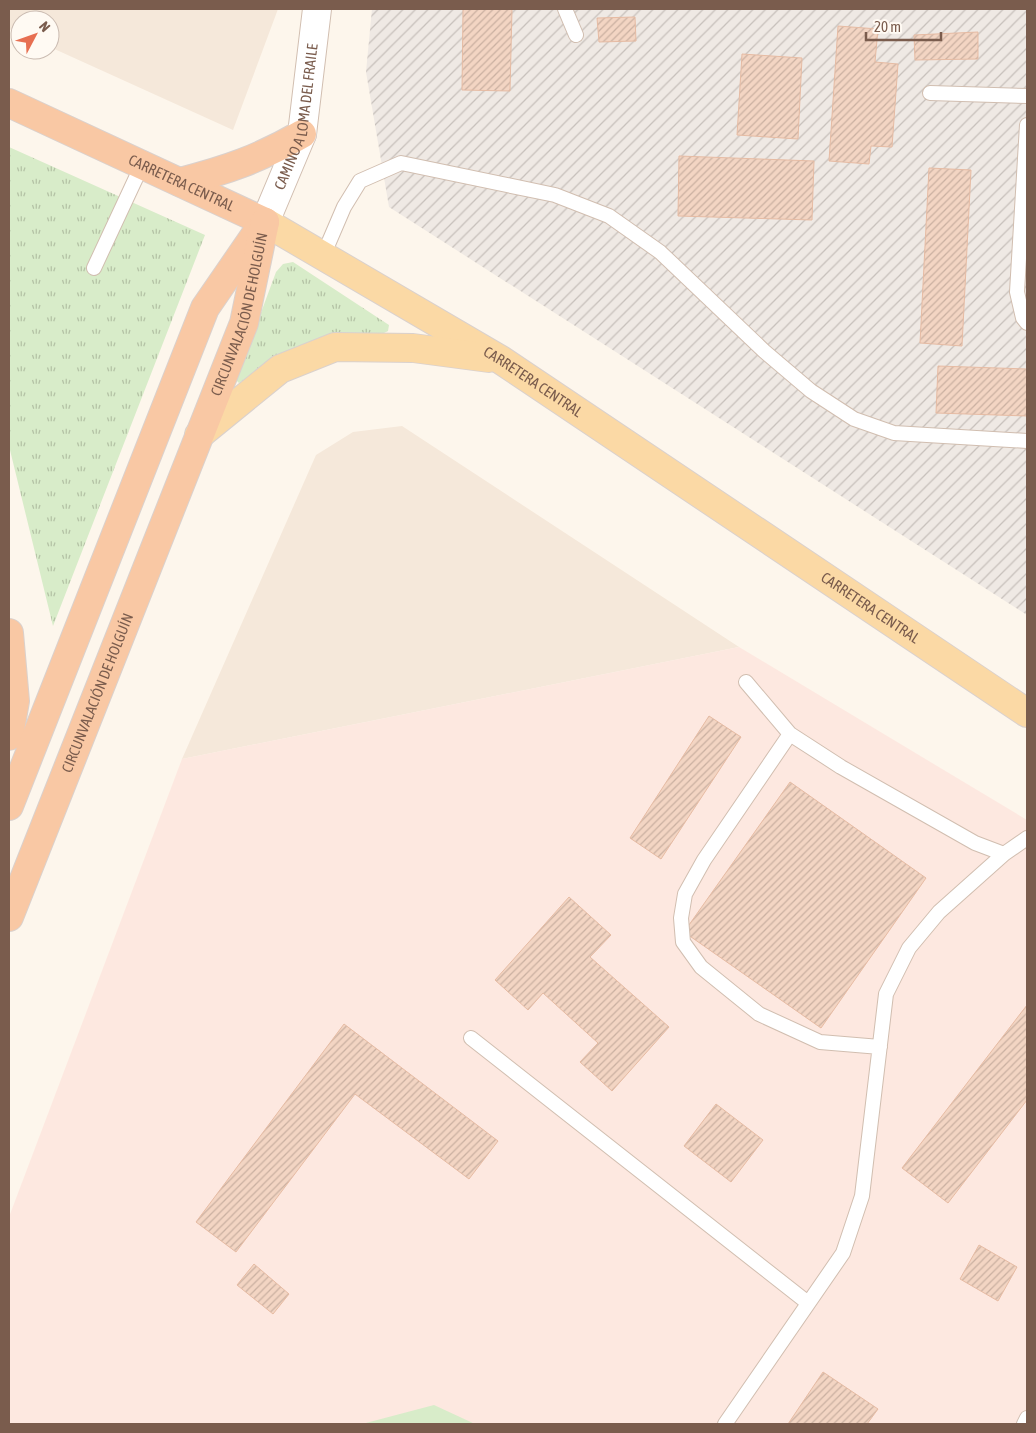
<svg xmlns="http://www.w3.org/2000/svg" width="1036" height="1433" font-family="'Asap Condensed',sans-serif">
<defs>
<pattern id="industrial-furrows" width="10" height="10" patternUnits="userSpaceOnUse" patternTransform="scale(1.25)"><rect width="10" height="10" fill="#efe9e4"/><path d="M-1 1l2-2M0 10L10 0M9 11l2-2" fill="none" stroke="#c7c0bb"/></pattern>
<pattern id="grass-tufts" width="24" height="20" patternUnits="userSpaceOnUse" patternTransform="scale(1.25)"><rect width="24" height="20" fill="#d8ecc9"/><path d="M3 7l-1-3M5 7V3M7 7l1-3M15 17l-1-3M17 17v-4M19 17l1-3" fill="none" stroke="#b4c2a5"/></pattern>
<pattern id="building-hatch" width="6" height="6" patternUnits="userSpaceOnUse" patternTransform="scale(1.25)"><rect width="6" height="6" fill="#f3d5c3"/><path d="M-1 1l2-2M0 6l6-6M5 7l2-2" fill="none" stroke="#cab0a1"/></pattern>
</defs>
<rect width="100%" height="100%" fill="#fdf6ec"/>
<!-- residential -->
<path fill="#f5e8da" d="M9,9h269l-45,121 -183,-83v-27h-30v14l-11,-5z
M402,426l337,221 -557,112 134,-304 37,-23z"/>
<!-- commercial -->
<path fill="#fde8e0" d="M739,647l288,173v604h-1018v-207l173,-458z"/>
<!-- industrial -->
<path fill="url(#industrial-furrows)" d="M372,9h655v606l-638,-408 -23,-135z"/>
<!-- grass -->
<path fill="url(#grass-tufts)" d="M9,147l196,88 -152,391 -44,-180z
M293,262l96,63 -1,6 -6,3 -42,-1 -67,26 -34,24 -3,-3 40,-108 7,-8z"/>
<!-- park -->
<path fill="#d8ecc9" d="M434,1405l41,19h-113z"/>
<!-- building -->
<path fill="url(#building-hatch)" stroke="#e6bba3" d="M463,9h49l-2,82 -48,-1z
M635,17l1,24 -37,1 -2,-24z
M838,26l40,3 -3,33 23,2 -6,83 -21,-1 -2,18 -40,-3z
M978,32v27l-63,1 -1,-25z
M742,54l60,4 -4,81 -61,-4z
M679,156l135,5 -2,59 -134,-4z
M929,168l42,2 -9,176 -42,-3z
M938,366l89,3v47l-91,-3z
M709,716l32,21 -80,122 -31,-21z
M790,782l136,96 -105,150 -137,-96z
M569,897l42,38 -21,22 79,70 -57,64 -32,-29 18,-19 -55,-50 -15,17 -33,-30z
M1027,1005v95l-79,103 -46,-35z
M344,1024l154,117 -29,38 -114,-85 -119,158 -40,-30z
M716,1104l47,36 -32,42 -47,-36z
M979,1245l38,22 -19,34 -38,-22z
M254,1264l35,30 -16,20 -36,-29z
M823,1372l55,37 -11,15h-79z"/>
<g fill="none" stroke-linecap="round" stroke-linejoin="round">
<defs>
<path id="service" d="M565,9l11,26
M930,93l97,3
M1027,125l-10,167 6,26 4,5
M323,256l21,-49 16,-26 41,-18 154,32 54,21 51,36 104,99 47,40 43,28 40,14 133,8
M94,268l48,-103
M746,682l44,52 51,33 134,76 29,11
M790,734l-86,126 -19,34 -4,24 2,24 18,25 58,47 61,28 60,5
M471,1038l337,265
M725,1424l118,-171 19,-57 24,-202 23,-46 30,-36 65,-58 23,-16
M1024,1424l3,-6"/>
<g id="minor">
<path id="s1" d="M265,222l37,-88 15,-125"/>
</g>
<g id="primary">
<path id="s2" d="M265,222l236,138 526,353"/>
<path d="M199,435l81,-66 55,-22 78,1 76,10"/>
</g>
<g id="trunk">
<path id="s3" d="M9,103l256,119"/>
<path d="M180,182c47,-12 79,-23 122,-48"/>
<path d="M9,633l6,68 -6,35"/>
<path d="M9,806l196,-498 53,-77"/>
<path id="s4" d="M9,917l235,-594 21,-101"/>
</g>
</defs>
<!-- service casing -->
<use href="#service" stroke="#d1beb0" stroke-width="16"/>
<!-- minor casing -->
<use href="#minor" stroke="#d1beb0" stroke-width="30"/>
<!-- primary casing -->
<use href="#primary" stroke="#dad1cd" stroke-width="30"/>
<!-- trunk casing -->
<use href="#trunk" stroke="#dad1cd" stroke-width="30"/>
<!-- service -->
<use href="#service" stroke="#fff" stroke-width="14"/>
<!-- minor -->
<use href="#minor" stroke="#fff" stroke-width="28"/>
<!-- primary -->
<use href="#primary" stroke="#fbd9a5" stroke-width="28"/>
<!-- trunk -->
<use href="#trunk" stroke="#f9c8a4" stroke-width="28"/>
</g>
<g text-anchor="middle" stroke-width="4" stroke-linejoin="round" paint-order="stroke">
<!-- street labels -->
<g font-size="15" fill="#7a5c4d" stroke="#fffaf3">
<text dy="5" stroke="none"><textPath href="#s1" startOffset="111">CAMINO A LOMA DEL FRAILE</textPath></text>
<text dy="5" stroke="none"><textPath href="#s3" startOffset="190">CARRETERA CENTRAL</textPath></text>
<text dy="5" stroke="none"><textPath href="#s4" startOffset="646">CIRCUNVALACIÓN DE HOLGUÍN</textPath></text>
<text dy="5" stroke="none"><textPath href="#s2" startOffset="312">CARRETERA CENTRAL</textPath></text>
<text dy="5" stroke="none"><textPath href="#s2" startOffset="718">CARRETERA CENTRAL</textPath></text>
<text dy="5" stroke="none"><textPath href="#s4" startOffset="241">CIRCUNVALACIÓN DE HOLGUÍN</textPath></text>
</g>
</g>
<!-- border -->
<rect width="1036" height="1433" fill="none" stroke="#7a5c4d" stroke-width="20"/>
<!-- north arrow -->
<g transform="translate(35 35) rotate(49)"><circle r="24" fill="#fffaf3" stroke="#cabbb1"/>
<path d="M0-4L9 19L0 12L-9 19Z" fill="#e76f51"/>
<text y="-8" font-size="14" font-weight="bold" text-anchor="middle" fill="#7a5c4d">N</text>
</g>
<!-- scale -->
<path d="M866 32v8h75v-8" fill="none" stroke="#7a5c4d" stroke-width="2.5"/>
<text x="874" y="32" font-size="15" fill="#7a5c4d" stroke="#fffaf3" stroke-width="4" paint-order="stroke">20 m</text>
</svg>
